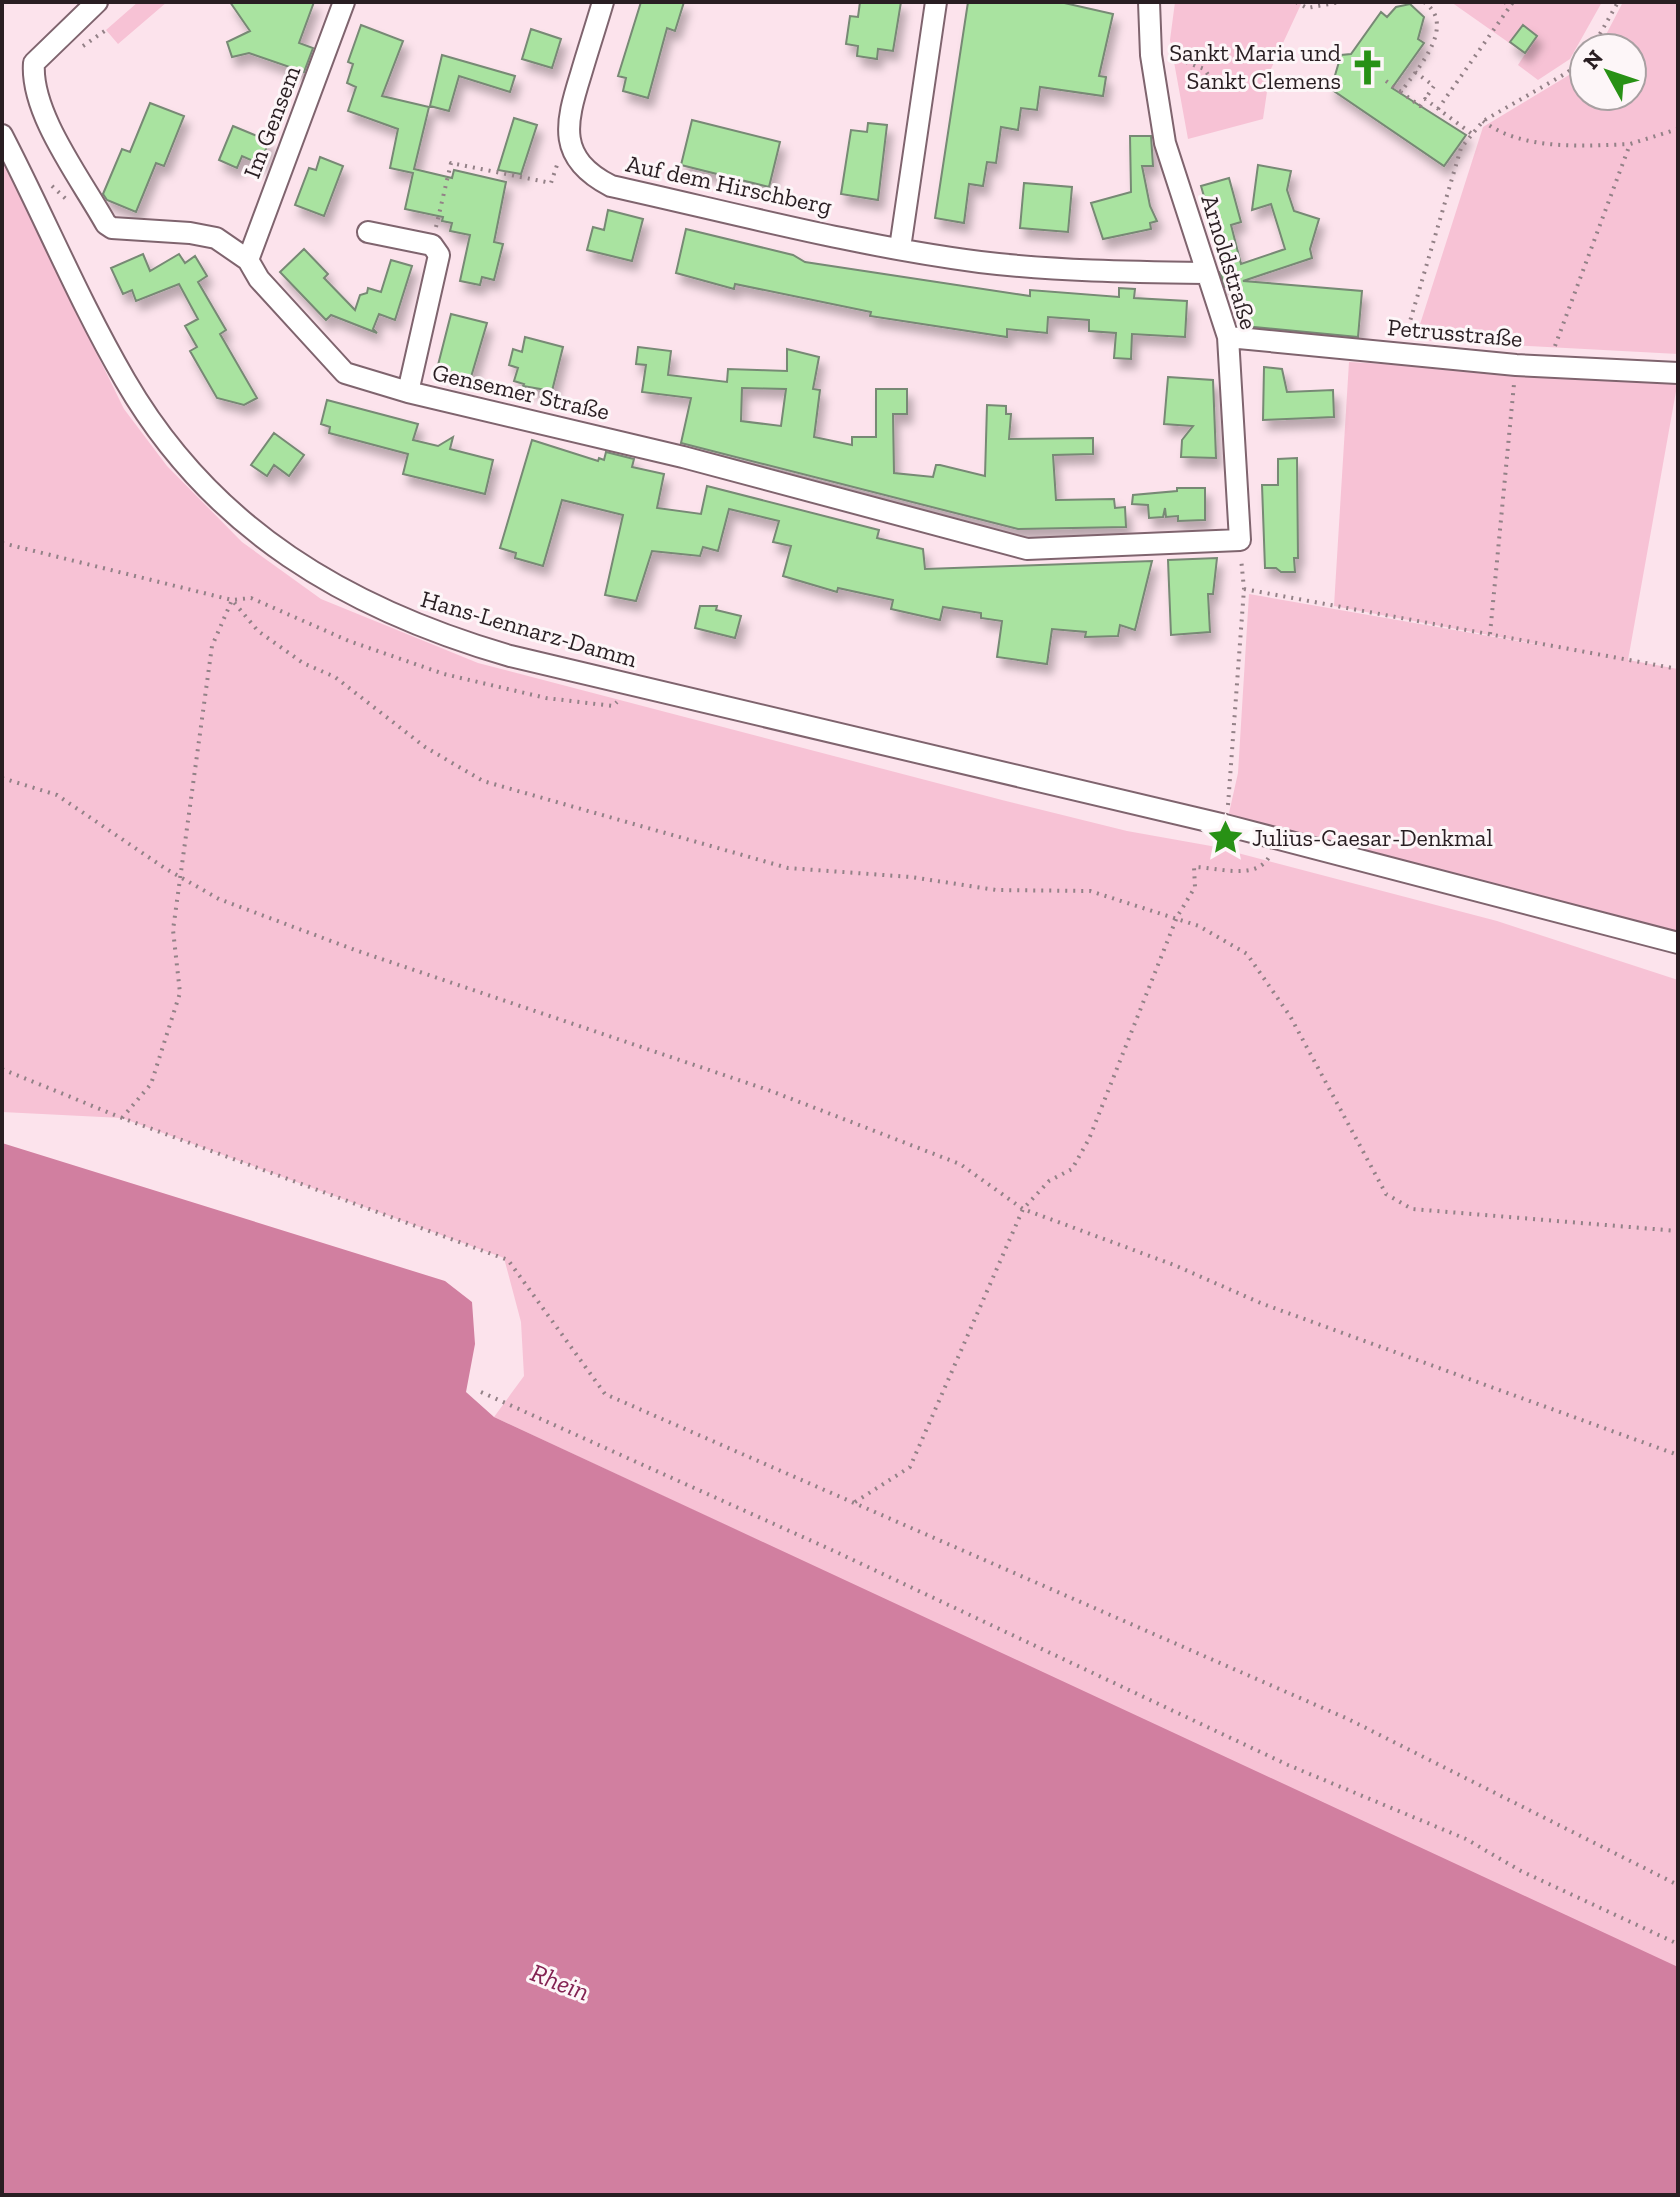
<svg xmlns="http://www.w3.org/2000/svg" width="1680" height="2197" font-family="'Zilla Slab',serif">
<defs>
<filter id="shadow"><feDropShadow dx="5" dy="9" stdDeviation="4" flood-color="#0004"/></filter>
</defs>
<rect width="100%" height="100%" fill="#fce3ec"/>
<!-- green -->
<path fill="#f7c2d5" d="M138,2h29l-49,42 -12,-14z
M1175,2h127l-32,69 -7,48 -75,20 -18,-99z
M1451,2h151l-32,57 -32,21 -20,-15 7,-11z
M1623,2h55v352l-263,-14 68,-213 101,-61v30h48v-48h-33z
M2,160l122,249 43,57 75,76 79,57 157,64 524,137 125,31 84,15 286,75 181,59v990l-1184,-553 30,-41 -3,-54 -17,-64 -382,-140 -120,-6z
M1349,362l329,18 -50,280 50,9v262l-451,-109 11,-49 11,-179 314,55 -229,-43z"/>
<!-- water -->
<path fill="#d17fa0" d="M2,1143l443,138 27,21 3,42 -9,48 28,25 1184,550v228h-1676z"/>
<!-- building -->
<path fill="#a9e3a0" stroke="#778974" stroke-width="2" fill-rule="evenodd" filter="url(#shadow)" d="M230,2h84l-15,41 14,5 -9,24 -55,-19 -17,4 -5,-15 23,-11z
M641,2h43l-9,29 -8,-3 -19,70 -25,-7 3,-13 -8,-2z
M860,2h41l-8,49 -15,-2 -1,10 -20,-3 1,-10 -12,-2 4,-28 8,1z
M968,2h92l53,12 -14,62 7,1 -3,19 -63,-9 -3,23 -16,-2 -3,22 -17,-3 -5,36 -9,-1 -4,24 -14,-2 -5,39 -29,-5z
M1410,4l14,13 -6,22 6,4 -32,45 74,47 -22,31 -113,-77 10,-34 10,-1 30,-42 6,5 9,-10z
M361,25l42,16 -21,55 47,11 -15,62 38,9 2,-8 52,12 -12,60 9,2 -9,36 -12,-3 -2,8 -20,-4 10,-46 -20,-4 2,-8 -10,-2 1,-4 -38,-8 8,-36 -23,-5 8,-39 -50,-18 8,-24 -9,-4 6,-19 -5,-2z
M1523,25l14,11 -12,17 -15,-11z
M531,29l30,10 -9,29 -30,-9z
M442,55l73,21 -5,16 -51,-16 -10,35 -19,-5z
M150,103l34,13 -20,50 -8,-3 -20,49 -29,-12 -4,-6 19,-45 8,3z
M514,118l23,7 -16,49 -23,-4z
M692,120l88,22 -11,45 -88,-22z
M868,123l19,2 -9,75 -37,-6 10,-64 16,2z
M233,126l36,15 -9,23 -18,-8 -5,12 -18,-8z
M1130,136h21l2,30h-11l8,40 7,15 -7,2 1,6 -48,10 -12,-36 40,-11z
M320,157l23,9 -19,50 -29,-11 14,-37 7,2z
M1258,165l33,6 -4,19 7,21 25,8 -9,30 2,9 -69,23 119,10 -4,46 -114,-11 -14,-41 -5,2 -5,-15 5,-2 -24,-84 28,-8 12,44 -10,3 10,39 44,-15 -14,-45 -19,6z
M1024,183l48,4 -4,45 -48,-4z
M608,210l35,9 -11,42 -45,-11 6,-23 11,3z
M686,229l107,26 12,7 225,34v-6l89,7v-9l16,1 -1,9 53,3 -2,36 -53,-3 -1,25 -17,-1 2,-25 -27,-2v-11l-41,-3 -1,16 -40,-4v8l-137,-21 1,-4 -136,-28 -1,5 -58,-16z
M304,249l24,25 -4,4 31,32 5,-15 7,-2 1,-5 13,4 10,-32 21,6 -17,54 -16,-6 -6,15 4,4 -46,-18 -5,5 -46,-48z
M143,254l7,17 29,-17 6,9 10,-7 12,20 -9,6 28,48 -6,4 37,64 -13,7 -27,-7 -27,-47 7,-4 -12,-21 13,-7 -19,-35 -43,17 -4,-11 -9,4 -12,-26z
M451,314l36,9 -16,54 -34,-8z
M525,337l38,10 -11,44 -29,-5 1,-2 -10,-3 4,-13 -9,-3 4,-16 9,3z
M638,347l33,4 -3,24 59,7 1,-13 59,2v-22l32,8 -6,32 7,1 -6,47 38,8v-8h24v-48h31v25h-14l1,59 39,4 3,-12h4l45,11 2,-71 19,1v8h5l-2,25 84,-1v16l-40,1 3,45 58,-1 1,9 10,-1 1,20 -108,2 -337,-86 10,-45 -49,-6 4,-27 -10,-1zM742,388l44,1 -5,37 -40,-5z
M1264,367l18,2 5,23 46,-2 1,27 -71,3z
M1168,377l45,3 3,78 -35,-1 1,-17 11,-14 -29,-2z
M327,400l91,24 -5,16 25,6 15,-9 -3,12 43,11 -8,34 -82,-20 5,-20 -79,-21 1,-6 -9,-3z
M274,433l30,22 -15,21 -15,-11 -7,11 -16,-11z
M532,440l66,21 1,-3 5,2 2,-8 28,7 -2,8 32,7 -7,34 44,6 6,-28 172,44 -2,8 46,11 2,20 227,-8 -17,69 -15,-5 -2,11 -33,1 1,-5 -34,-3 -5,35 -50,-7 5,-36 -21,-3v-5l-38,-6 -3,13 -49,-11 2,-9 -55,-12 -1,4 -54,-16 8,-30 -18,-4 6,-21 -50,-12 -11,42 -15,-4 -3,9 -48,-5 -16,50 -31,-6 18,-80 -61,-15 -19,66 -28,-8 1,-5 -16,-5z
M1297,458l1,100h-4l1,14h-14l-5,-4h-11l-3,-83h16v-26z
M1177,488h28v32l-27,1v-5l-12,1 -1,-9 -2,9 -14,1 -1,-13 -16,-1 1,-9 44,-4z
M1217,558l-4,36h-5l2,38 -39,3 -3,-75z
M700,606h17l-1,4 25,6 -6,22 -40,-10z"/>
<g fill="none" stroke-linecap="round" stroke-linejoin="round">
<defs>
<path id="minor" d="M97,2l-63,61c-4,50 47,116 72,161l6,4 78,5 26,5 32,22 11,19 86,94 63,19 275,65 344,92 213,-9 -12,-203 -63,-194 -14,-88 -2,-53
M603,2c-7,24 -15,48 -22,72 -16,51 -24,84 30,112 122,27 245,60 369,76 75,9 150,10 225,11
M2,135c42,81 77,166 123,245 87,150 223,229 385,276l715,169 453,118
M368,232l64,13 7,10 -31,137
M900,248l36,-246
M248,260l96,-258
M1228,337l288,28 162,8"/>
</defs>
<!-- minor casing -->
<use href="#minor" stroke="#7f646e" stroke-width="24"/>
<!-- path -->
<path stroke="#938187" stroke-width="4" stroke-dasharray="2 6" stroke-linecap="butt" d="M1296,2l11,6 33,-6
M1424,2c34,24 -8,68 -23,90l19,14 5,-7 47,35
M1504,2l7,3 2,-3
M83,46l23,-16
M1592,48l26,-46
M1171,56l33,13 11,15 23,2
M1415,72l19,14 -9,13
M1386,81l15,11
M1438,109l73,-104
M1483,121c39,30 101,25 147,23
M52,186l14,13
M436,227l15,-64 100,20 6,-18
M1406,335l55,-187 22,-27 85,-49 16,-14
M1555,346l75,-202 48,-15
M2,543l230,57 19,-2 98,43 95,33 102,24 67,8 4,-4
M1244,589l434,80
M1490,634l24,-250
M2,778l55,17 109,74 53,30 136,51 416,141 189,73 63,45 151,56 89,39 415,151
M1228,805l16,-216 -3,-31
M2,1069l120,49 386,142 97,134 743,325 330,166
M122,1118l29,-34 29,-91 -7,-63 39,-284 20,-46 26,31 45,32 32,14 90,70 58,34 305,87 123,9 85,13 94,1 109,35 48,28 43,62 96,178 26,15 266,22
M481,1392l353,159 454,214 178,74 55,32 157,73
M855,1502l55,-35 113,-258 26,-28 23,-12 17,-30 88,-222 18,-30 -1,-20c23,0 61,14 75,-10"/>
<!-- minor -->
<use href="#minor" stroke="#fff" stroke-width="20"/>
</g>
<!-- icons -->
<defs>
<symbol id="church-bare" viewBox="-9 -9 18 18"><path d="M-1.2-6h2.4v3.5h3.3v2.4h-3.3V6h-2.4V-.1h-3.3v-2.4h3.3Z" fill="#289115" stroke="#fdf6f8" stroke-width="2.5" paint-order="stroke"/></symbol>
<symbol id="sight-bare" viewBox="-9 -9 18 18"><path d="M0-6L1.8-2.2L6-1.7L2.9 1.2L3.7 5.4L0 3.3L-3.7 5.4L-2.9 1.2L-6-1.7L-1.8-2.2Z" fill="#289115" stroke="#fdf6f8" stroke-width="2.5" paint-order="stroke"/></symbol>
</defs>
<g fill-rule="evenodd">
<use href="#church-bare" x="1342" y="42" width="51" height="51"/>
<use href="#sight-bare" x="1200" y="812" width="51" height="51"/>
</g>
<g text-anchor="middle" stroke-width="6" stroke-linejoin="round" paint-order="stroke">
<!-- poi labels -->
<g font-size="24" fill="#291e22" stroke="#fdf6f8" text-anchor="end">
<text x="1341" y="61">Sankt Maria und<tspan x="1341" dy="28">Sankt Clemens</tspan></text>
<text x="1252" y="846" text-anchor="start">Julius-Caesar-Denkmal</text>
</g>
<!-- street labels -->
<g font-size="24" fill="#291e22" stroke="#fdf6f8">
<text transform="translate(272 122) rotate(-69)" y="8">Im Gensem</text>
<text transform="translate(729 185) rotate(12)" y="8">Auf dem Hirschberg</text>
<text transform="translate(1229 262) rotate(73)" y="8">Arnoldstraße</text>
<text transform="translate(1455 333) rotate(5)" y="8">Petrusstraße</text>
<text transform="translate(521 392) rotate(13)" y="8">Gensemer Straße</text>
<text transform="translate(529 629) rotate(16)" y="8">Hans-Lennarz-Damm</text>
</g>
<!-- water labels -->
<g font-size="26" font-style="italic" fill="#832252" stroke="#fdf6f8">
<text transform="translate(560 1982) rotate(21)" y="9">Rhein</text>
</g>
</g>
<!-- border -->
<rect width="1680" height="2197" fill="none" stroke="#291e22" stroke-width="8"/>
<!-- north arrow -->
<g transform="translate(1608 72) rotate(310)"><circle r="38" fill="#fdf6f8" stroke="#a8a0a2" stroke-width="2"/>
<path d="M0-6L14 30L0 20L-14 30Z" fill="#289115"/>
<text y="-12" font-size="22" font-weight="bold" text-anchor="middle" fill="#291e22">N</text>
</g>
</svg>
